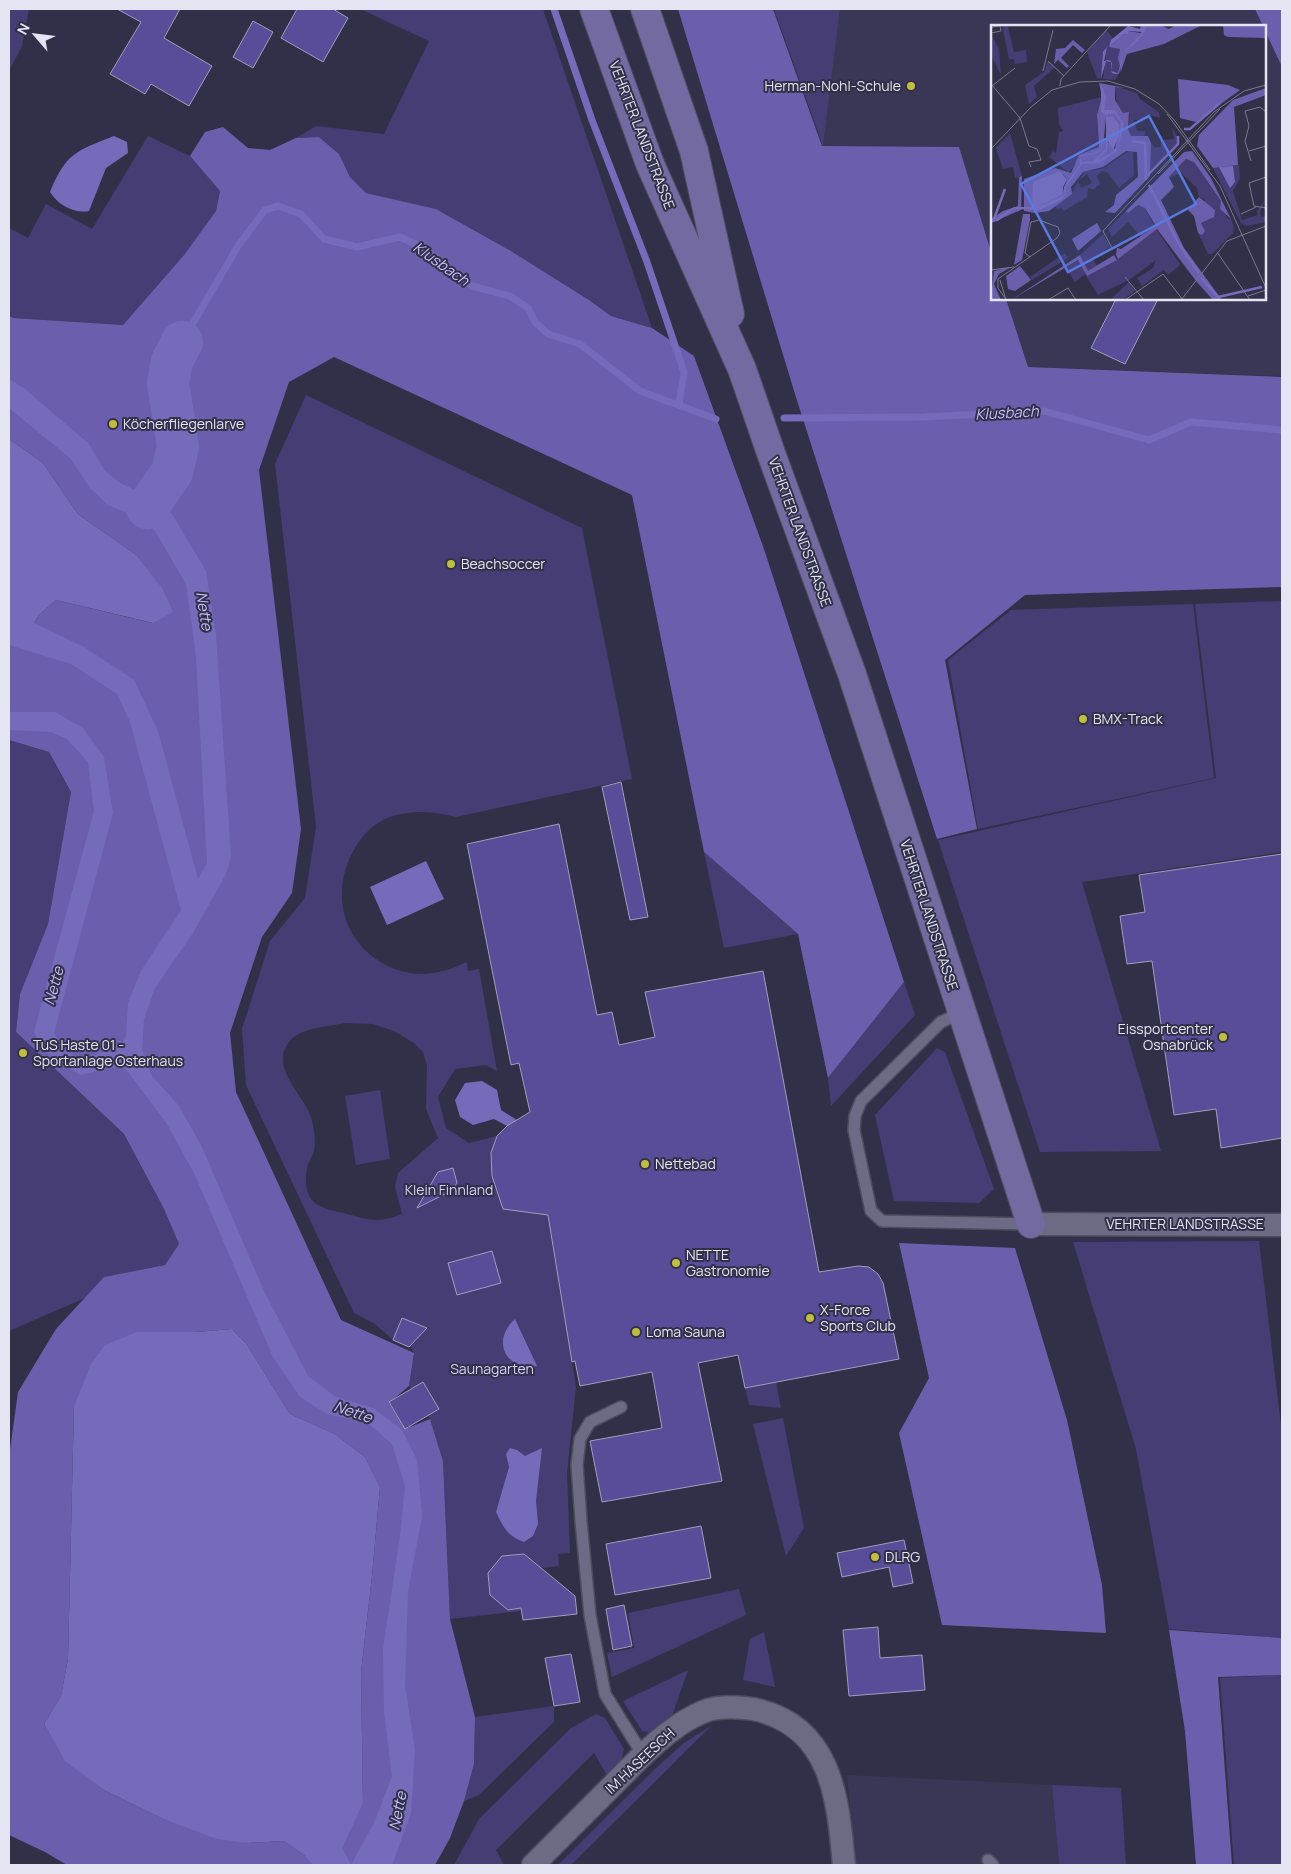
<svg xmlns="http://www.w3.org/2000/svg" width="1291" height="1874" font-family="Manrope,sans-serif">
<rect width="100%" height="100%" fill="#323048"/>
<!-- built -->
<path fill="#3a3655" d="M840,9h415l8,17h-271v229l-34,-108 -136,-1z
M1265,29l17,38v309l-255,-9 -21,-68h259z
M847,1775l205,10 7,80h-203z"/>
<!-- green -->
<path fill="#453d74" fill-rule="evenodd" d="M9,9h20l-7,37 -13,25z
M360,9h183l109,319 -41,-12 -22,-16 -78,-49 -75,-42 -70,-16 -16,-16 -11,-23 -20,-17 -23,1 20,-12 68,8 45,-93z
M774,9h66l-17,137z
M148,136l42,20 30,35 -4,20 -32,44 -61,70 -111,-7 -3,-2v-88l19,10 18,-34 46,25z
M306,395l276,133 50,251 -176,38c-24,-6 -47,-8 -71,2 -13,6 -23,17 -30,29 -26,44 -13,97 35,119 27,12 51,7 77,-5l1,9 11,-2 18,102 -11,-6 -31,4 -17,28 8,31 23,15 28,-7 -6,17 1,23 54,26 30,185 -9,86 3,80 -12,1 1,12 -18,2 -17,-14 -22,2 -14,17 2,22 18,15 13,-2 1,3 -72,8 -7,-158 -13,-42 -21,-33 5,-33 -3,-6 -18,-7 -18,-16 -21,-11 -108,-228 -4,-56 28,-88 35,-43 11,-71 -41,-363zM345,1023l28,1 21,7 20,12 9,9 4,14 -1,43 12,29 -40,35 -3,14 7,27c-25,10 -33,6 -58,-1 -8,-2 -16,-3 -22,-6 -16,-6 -18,-24 -15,-39 1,-6 5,-11 7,-17 2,-11 0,-24 -3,-34 -8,-23 -42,-50 -22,-75 11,-15 39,-15 56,-19z
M1282,601v251l-200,30 79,269 -121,1 -102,-312 278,-62 -21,-174z
M1193,604l21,174 -236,51 -30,-169 63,-50z
M9,740l40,12 22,40 -23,132 -28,70 -4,38 108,102 39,73 16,37 -14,21 -60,12 -20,21 -76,33z
M704,852l94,82 -74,14z
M904,982l11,33 -84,91 -3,-28z
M937,1048l8,4 49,137 -15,14 -85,-2 -19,-86z
M380,1090l10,69 -34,6 -11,-69z
M1259,1241l23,193v204l-113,-9 -33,-180 -63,-207z
M776,1382l5,26 -32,-3 -4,-17z
M783,1418l21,110 -18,28 -33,-132z
M739,1589l7,26 -134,62 -5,-24 27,-5 -6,-35z
M764,1632l11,55 -32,-7 7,-41z
M688,1670l-17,49 -18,14 -11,-2 -19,-30z
M1282,1675v190h-48l-14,-187z
M554,1706v16l-75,73 -15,6 10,-37 1,-47z
M596,1714l9,4 19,31 -4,16 -12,12 -14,-24 -98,97 8,15h-50l25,-46 92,-91z
M712,1725l-141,140h-13l98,-97 28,-25z
M1052,1785l69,3 5,77h-67z"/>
<!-- forest -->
<path fill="#6b5fad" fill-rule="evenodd" d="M678,9h95l49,137 137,1 33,108v44h14l22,68 254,10v210l-257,8 -80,65 32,169 -40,10 -142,-445z
M1255,9h27v58z
M223,127l25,21 22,2 26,-12 23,-1 20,17 11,23 16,16 70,16 75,42 78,49 22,16 41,12 42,28 70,193 140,433 -76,96 -30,-144 -94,-82 -72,-357 -298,-138 -45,25 -30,88 42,359 -9,64 -30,44 -32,96 6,59 105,228 73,33 -5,33 -20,17 16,26 25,-10 13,42 7,158 25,98 -1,47 -10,37 -14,37 -15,27h-368l-22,-13 -36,-17v-378l9,-65 38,-63 48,-52 61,-12 14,-21 -16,-37 -39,-73 -108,-102 4,-38 28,-70 23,-132 -22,-40 -40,-12v-95l10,2 20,-32 17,-15 96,23 -17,-69 -57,-40 -35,-51 -34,-24v-123l4,2 110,7 61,-70 32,-44 4,-20 -30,-35 15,-24zM232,1329l14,14 44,71 45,20 30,23 15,30 -8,89 -11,96 2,131 -58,53 -21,-15 -36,2 -87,-25 -57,-28 -39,-30 -21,-36 17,-28 7,-37 6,-252 122,-75z
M899,1243l116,5 52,172 35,165 4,48 -164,-8 -43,-192 30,-55z
M1169,1630l113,8v37l-64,2 14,188h-36l-11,-134z"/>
<!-- water -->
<path fill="#766bba" d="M114,136l13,6 1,11 -22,15 -17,43c-15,3 -31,-6 -39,-19 16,-39 26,-41 64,-56z
M9,379l16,10 64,55 16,27 15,12 38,18 14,13 34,57 10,64 15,222 -5,17 -33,59 -38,55 -11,31 -2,30 10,27 27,30 22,39 63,146 44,85 28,21 37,11 29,22 15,30 5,56 -14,76 -3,94 10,64 -4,63 -19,52h-41l23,-42 18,-46 -8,-66 -1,-62 17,-113 5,-50 -13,-42 -24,-21 -41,-9 -27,-17 -27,-40 -78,-182 -28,-51 -42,-56 -10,-1 -35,8 -36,-24 -10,-19 60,-221 -6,-49 -21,-23 -16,-7 -42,-2v-18h46l28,16 21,29 9,56 -59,220 8,14 20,14 40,-18 4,-7 2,-33 13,-32 40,-61 -51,-188 -13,-28 -46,-30 -62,-19v-206l34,24 35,51 57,40 27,34 11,24 -20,11 -97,-23 -17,15 -5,8 50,24 50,33 24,51 40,148 9,-16 -11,-207 -10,-72 -31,-53 -11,-11 -36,-15 -18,-17 -19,-29 -62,-51z
M426,861l18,38 -57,26 -17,-38z
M482,1081l15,9 4,20 16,10 -10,6 -13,-7 -21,6 -13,-8 -5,-17 10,-17z
M515,1319l22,47c-32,5 -46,-26 -22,-47z
M232,1329l14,14 44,71 45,20 30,23 15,30 -8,89 -11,96 2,131 -21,45 9,17h-38l-8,-9 -21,-15 -36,2 -31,-4 -56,-21 -57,-28 -39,-29 -21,-37 17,-28 7,-37 6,-252 17,-43 14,-19 32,-13h59z
M510,1448l7,2 8,6 17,-8 -6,53 2,23 -5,12 -9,6c-16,-5 -21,-15 -28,-30l13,-45 -3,-13z"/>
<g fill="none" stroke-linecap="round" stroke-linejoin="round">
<!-- stream -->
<path stroke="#766bba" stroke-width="7" d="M554,9l38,111 55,142 37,110 -5,33
M182,342l56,-96 27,-36 13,-4 23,8 23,25 33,8 43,-10 23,11 49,38 38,10 18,12 7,14 13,12 32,10 60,47 76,28
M784,418l139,-1 121,-6 105,29 42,-18 91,8"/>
<!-- river -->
<path stroke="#766bba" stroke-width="42" d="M147,508l25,-36 6,-25 -10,-64 4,-22 10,-19"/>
</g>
<!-- building -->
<path fill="#594c98" stroke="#a09ebb" d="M117,9h63l-16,29 48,28 -23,40 -38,-22 -6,10 -35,-20 31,-52z
M297,9h36l15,9 -25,44 -42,-24z
M253,21l20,11 -20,36 -20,-11z
M1116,299h42l-33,65 -34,-16z
M621,782l27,135 -18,3 -28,-133z
M559,824l38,191 15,-3 7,33 36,-8 -10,-45 118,-21 56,301 39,-6 11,1 9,7 5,9 16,76 -154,29 -7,-33 -40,8 24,118 -120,21 -12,-61 72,-13 -10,-56 -72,14 -5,-25 -3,1 -24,-147 -45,-6 -11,-33 -1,-23 6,-17 10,-10 23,-14 -11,-49 -8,2 -44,-221z
M1282,854v284l-61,10 -5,-39 -42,6 -22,-154 -25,3 -7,-48 25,-4 -6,-37z
M453,1168l4,15 -6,8 -34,17 21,-36z
M492,1251l9,32 -44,12 -9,-32z
M402,1318l25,10 -18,19 -16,-7z
M423,1382l16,27 -34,20 -16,-27z
M701,1526l10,52 -96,17 -9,-51z
M904,1540l9,43 -20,4 -4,-20 -47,10 -5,-24z
M524,1554l51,42 2,18 -54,6 -2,-12 -13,2 -18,-15 -2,-22 14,-17z
M624,1605l8,41 -19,4 -7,-41z
M878,1627l2,31 42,-3 3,35 -76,6 -6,-66z
M571,1654l9,48 -26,4 -9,-48z"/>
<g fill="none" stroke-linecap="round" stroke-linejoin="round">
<defs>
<path id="service" d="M961,1013l-20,9 -80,79 -6,15 -1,14 17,81 11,10 149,3
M621,1407l-31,15 -10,17 -3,26 4,56 9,94 15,79 38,61
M988,1860l5,5"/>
<path id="minor" d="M1031,1224l251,1
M533,1865c28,-28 55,-55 83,-83 19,-19 37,-39 59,-54 7,-6 24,-15 33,-18 14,-4 32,-3 45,-1 79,16 85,90 91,156"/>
<path id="secondary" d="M594,9l56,155 92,205 30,87 80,218 179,550
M645,9l49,142 36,163"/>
</defs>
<!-- service casing -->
<use href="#service" stroke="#4f4c60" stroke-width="14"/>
<!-- minor casing -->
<use href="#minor" stroke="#4f4c60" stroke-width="25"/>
<!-- secondary casing -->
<use href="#secondary" stroke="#4f4c60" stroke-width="30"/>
<!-- service -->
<use href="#service" stroke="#6c6a85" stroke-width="11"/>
<!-- minor -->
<use href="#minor" stroke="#6c6a85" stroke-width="22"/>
<!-- secondary -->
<use href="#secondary" stroke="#726aa0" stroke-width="28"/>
</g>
<!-- markers -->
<g fill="#c0be41" stroke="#323048" stroke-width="2">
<circle cx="911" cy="86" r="5"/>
<circle cx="113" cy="424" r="5"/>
<circle cx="451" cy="564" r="5"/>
<circle cx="1083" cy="719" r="5"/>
<circle cx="1223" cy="1037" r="5"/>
<circle cx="23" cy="1053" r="5"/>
<circle cx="645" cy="1164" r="5"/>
<circle cx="676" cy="1263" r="5"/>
<circle cx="810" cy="1318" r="5"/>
<circle cx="636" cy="1332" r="5"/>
<circle cx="875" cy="1557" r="5"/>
</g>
<g text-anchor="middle" stroke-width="4" stroke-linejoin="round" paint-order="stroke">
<!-- poi labels -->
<g font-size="14" fill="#e5e4f3" stroke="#323048" text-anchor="start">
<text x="901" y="91" text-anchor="end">Herman-Nohl-Schule</text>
<text x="123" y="429">Köcherfliegenlarve</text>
<text x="461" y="569">Beachsoccer</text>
<text x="1093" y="724">BMX-Track</text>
<text x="1213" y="1034" text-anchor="end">Eissportcenter<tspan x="1213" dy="16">Osnabrück</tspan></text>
<text x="33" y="1050">TuS Haste 01 -<tspan x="33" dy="16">Sportanlage Osterhaus</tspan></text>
<text x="655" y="1169">Nettebad</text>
<text x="686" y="1260">NETTE<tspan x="686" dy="16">Gastronomie</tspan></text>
<text x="820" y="1315">X-Force<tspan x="820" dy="16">Sports Club</tspan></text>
<text x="646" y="1337">Loma Sauna</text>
<text x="885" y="1562">DLRG</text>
</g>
<!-- street labels -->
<g font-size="14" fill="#e5e4f3" stroke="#323048">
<text transform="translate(642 135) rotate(69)" y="5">VEHRTER LANDSTRASSE</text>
<text transform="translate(800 532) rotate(70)" y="5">VEHRTER LANDSTRASSE</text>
<text transform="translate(929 915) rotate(72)" y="5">VEHRTER LANDSTRASSE</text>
<text x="1185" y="1229">VEHRTER LANDSTRASSE</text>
<text transform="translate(640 1761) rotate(-43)" y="5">IM HASEESCH</text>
</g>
<!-- park labels -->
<g font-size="14" fill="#d4d1fc" stroke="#323048">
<text x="449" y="1195">Klein Finnland</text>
<text x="492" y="1374">Saunagarten</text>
</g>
<!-- water labels -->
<g font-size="15" font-style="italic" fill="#c3bcfd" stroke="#323048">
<text transform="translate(441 264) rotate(35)" y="5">Klusbach</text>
<text transform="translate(1007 413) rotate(-3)" y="5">Klusbach</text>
<text transform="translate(204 611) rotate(81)" y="5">Nette</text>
<text transform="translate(54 986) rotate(-75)" y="5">Nette</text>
<text transform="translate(353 1412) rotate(19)" y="5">Nette</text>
<text transform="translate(398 1811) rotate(-79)" y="5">Nette</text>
</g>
</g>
<!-- overview -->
<g transform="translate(991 25)">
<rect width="275" height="275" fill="#323048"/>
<path d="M11,0h14l-8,2 6,25 12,-2 1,12 -12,2 -1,-5h-5zM115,5l17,20 -2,21 -6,9 -12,-1 3,-26 -5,26 -4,-1 -10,-26zM0,9l8,15 2,26 -10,-20zM57,36l7,6 -21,19 3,11 -8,7 -4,-19 19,-13zM124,61l22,7 3,6 19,13 1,6 -10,-3 -3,4 -13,1 3,11h8l-1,7 -13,-2 -3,-7 2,-16h-7l-6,-9zM111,72l-5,24 2,26 -17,7 -13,19 -20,-16 4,-6 3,2 3,-21 4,-1 -4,-7 -1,-16zM181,103l5,8v8l-27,29v-32l4,6h7v-7l13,-1zM19,108l12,43 -7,2 -2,-11 -10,2 -7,-21zM142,126l1,24 -15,13 -11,-15 -6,-2 -5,5 3,8 -6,5 -6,-1 -1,9 -23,14 -3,-4 -3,3 -3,-4 17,-13 12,-21 20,-4 23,-16zM96,149l5,9 -11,5 -3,-7zM195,134l8,3 27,39 6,17 4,1 3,8 -1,6 -21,21h-4l-10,-21 7,-2 -4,-8 4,-24 -6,-2 -2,-9 -16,-15 -12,5zM248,140l1,13 -7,13 9,29 16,-5 -1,-4 9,-12 -6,12 1,6 5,-1v6l-20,4 -5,-3 -28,-55zM147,180l6,2 11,20 -14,10 -13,-15 -16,15 -4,-8 18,-18 2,2zM165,204l24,35 -2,3 -10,8 -4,-5 -22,16 -5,-8 16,-10 3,-8 -27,20 -31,15 -12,-19 31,-17zM112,209l7,13 -17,12 4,7 -10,6 -7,-17zM74,228l3,5 -36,22 -2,-3zM88,235l7,14 -11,8 -9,-14zM138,257l6,9 -12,9h-13z" fill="#453d74" fill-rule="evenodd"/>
<path d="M149,0h20l9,4 7,-4h26l-38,19 -37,10 -6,17 -3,-13 2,-9 -11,-2 15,-13 4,1v-4l13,2zM232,0h43v13l-38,-1 -4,-2zM82,15l12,10 -3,3 -9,-8 -12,13 8,8 -2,2 -9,-8 -4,4 2,-15 9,-1zM187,54l50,6 12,5 -44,32 -16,-4zM108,58l27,5 -11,-1v13l8,13 6,-1 -1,17 3,7h17l3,7 -1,33 -35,37 -10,-1 9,-7 2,-10 22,-18 -1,-25 -11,-1 -23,16 -20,5 -12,15 1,7 -23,17 -14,2 -11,-2v-32l31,-11 16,5 8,-18 20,-8 -2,-32 5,-18zM115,92h8l5,7 -4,25 -11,-11zM65,147l7,2 4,6 -4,11 -24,15 -6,-2 2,-22zM275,63v7l-32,12 4,58 -25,3 -16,-22 2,-11 34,-35zM201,126l19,27 20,41 -11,-10 1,-8 -27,-39 -8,-3 -17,18 5,10 -13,13 23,48 38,52h-9l-17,-19 -39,-52 -39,30 -2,-4 1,-7 4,1 35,-23 -11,-18 -7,-3 -10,8 -2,-2 58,-59zM31,151l-1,34 -30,13v-4l12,-8 15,-5 1,-29zM208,172l16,13 -1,7 -13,6 4,8 -3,4 -4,-2 -4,-17 -6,-6zM32,189h7v6l-8,40 -8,5zM106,198l4,8 -23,20 -6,-12zM89,230l8,16 26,-16 3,5 -30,16 -9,-16 -67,40zM29,241l11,14 -16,11 -7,-2 -2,-13zM20,242l-12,7 -5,10 7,16h-10l3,-29z" fill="#6b5fad" fill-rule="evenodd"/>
<path d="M153,0h3l-4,10 -20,19 -1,9 -3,9v1l-2,1h-2l-3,-1 -1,-2v-9l-5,-1 -5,18 2,-27 4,-5 -3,14 4,-1 3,1v1l1,1 -1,8 7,2 5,-19 2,-3 18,-19 -15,-1v4l-4,-1 -15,13 2,-7 17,-14 12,3zM110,58l5,14 -2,13h11l9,14 -7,27 -18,12 -17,1 -16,23v8l-5,5 -21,10 -26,-1 -16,12 -7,1 23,-15h18l1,-25 23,-10h5l6,8 -4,7v7l-28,14 30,-13 -1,-8 16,-23v-8l17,-4 4,-4zM110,87l5,3 8,-2 7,9 -3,24 -7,7 -14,8 10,-11 1,-9 5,9 6,-14v-12l-5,-7h-8v32l-13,12 -11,1 -2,-5 18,-4 4,-5zM242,141l2,16 -5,6 -11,-21z" fill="#766bba" fill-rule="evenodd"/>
<path fill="none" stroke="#766bba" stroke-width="2.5" d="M193,104h6l30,-26M141,116l13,2 1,37M155,152l32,-33v-8M158,160l30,59 20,29M3,194l11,-30M210,252l17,20 44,-10"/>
<path fill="none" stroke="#7a788c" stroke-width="1" d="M0,6l1,-4 8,-1 1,5 -10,2M57,36l16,15M52,46l10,-41M0,59l29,34 9,28 8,3 4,11 -12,2 2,5M1,61l23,-18M69,61l1,-7 50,-54M176,89l53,72 46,102M0,124l40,-42 21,-17 28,-8 28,-1 27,8 24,15 16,17 35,49M258,126l17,-5M260,136l-6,-20 4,-15 -4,-15 15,-4 6,5M167,149l62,-65M275,152l-17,6 5,23 12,2M250,189l15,-7M112,206l9,17M112,206l111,-119 30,-21 22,-6M226,227l33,48M0,245l23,-3M134,252l19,23M9,255l6,20M257,271l18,-6M14,273l-7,-10v-9l59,-41 3,-5 -2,-6 -19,-7 -8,2 -6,31 5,4M57,275l20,-12 8,12M134,275l38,-26 20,26M190,275l46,-59 39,-15"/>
<path fill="#597be0" fill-opacity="0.15" stroke="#597be0" stroke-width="2.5" d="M158,91l47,88 -128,68 -47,-88z"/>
<rect width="275" height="275" fill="none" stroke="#e5e4f3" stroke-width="2.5"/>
</g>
<!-- border -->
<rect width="1291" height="1874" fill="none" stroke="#e5e4f3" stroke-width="20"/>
<!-- north arrow -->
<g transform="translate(35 35) rotate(298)" stroke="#323048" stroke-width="4" paint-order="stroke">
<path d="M0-4L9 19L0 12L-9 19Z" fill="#e5e4f3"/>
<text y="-8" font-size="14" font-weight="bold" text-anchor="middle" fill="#e5e4f3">N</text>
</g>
</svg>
